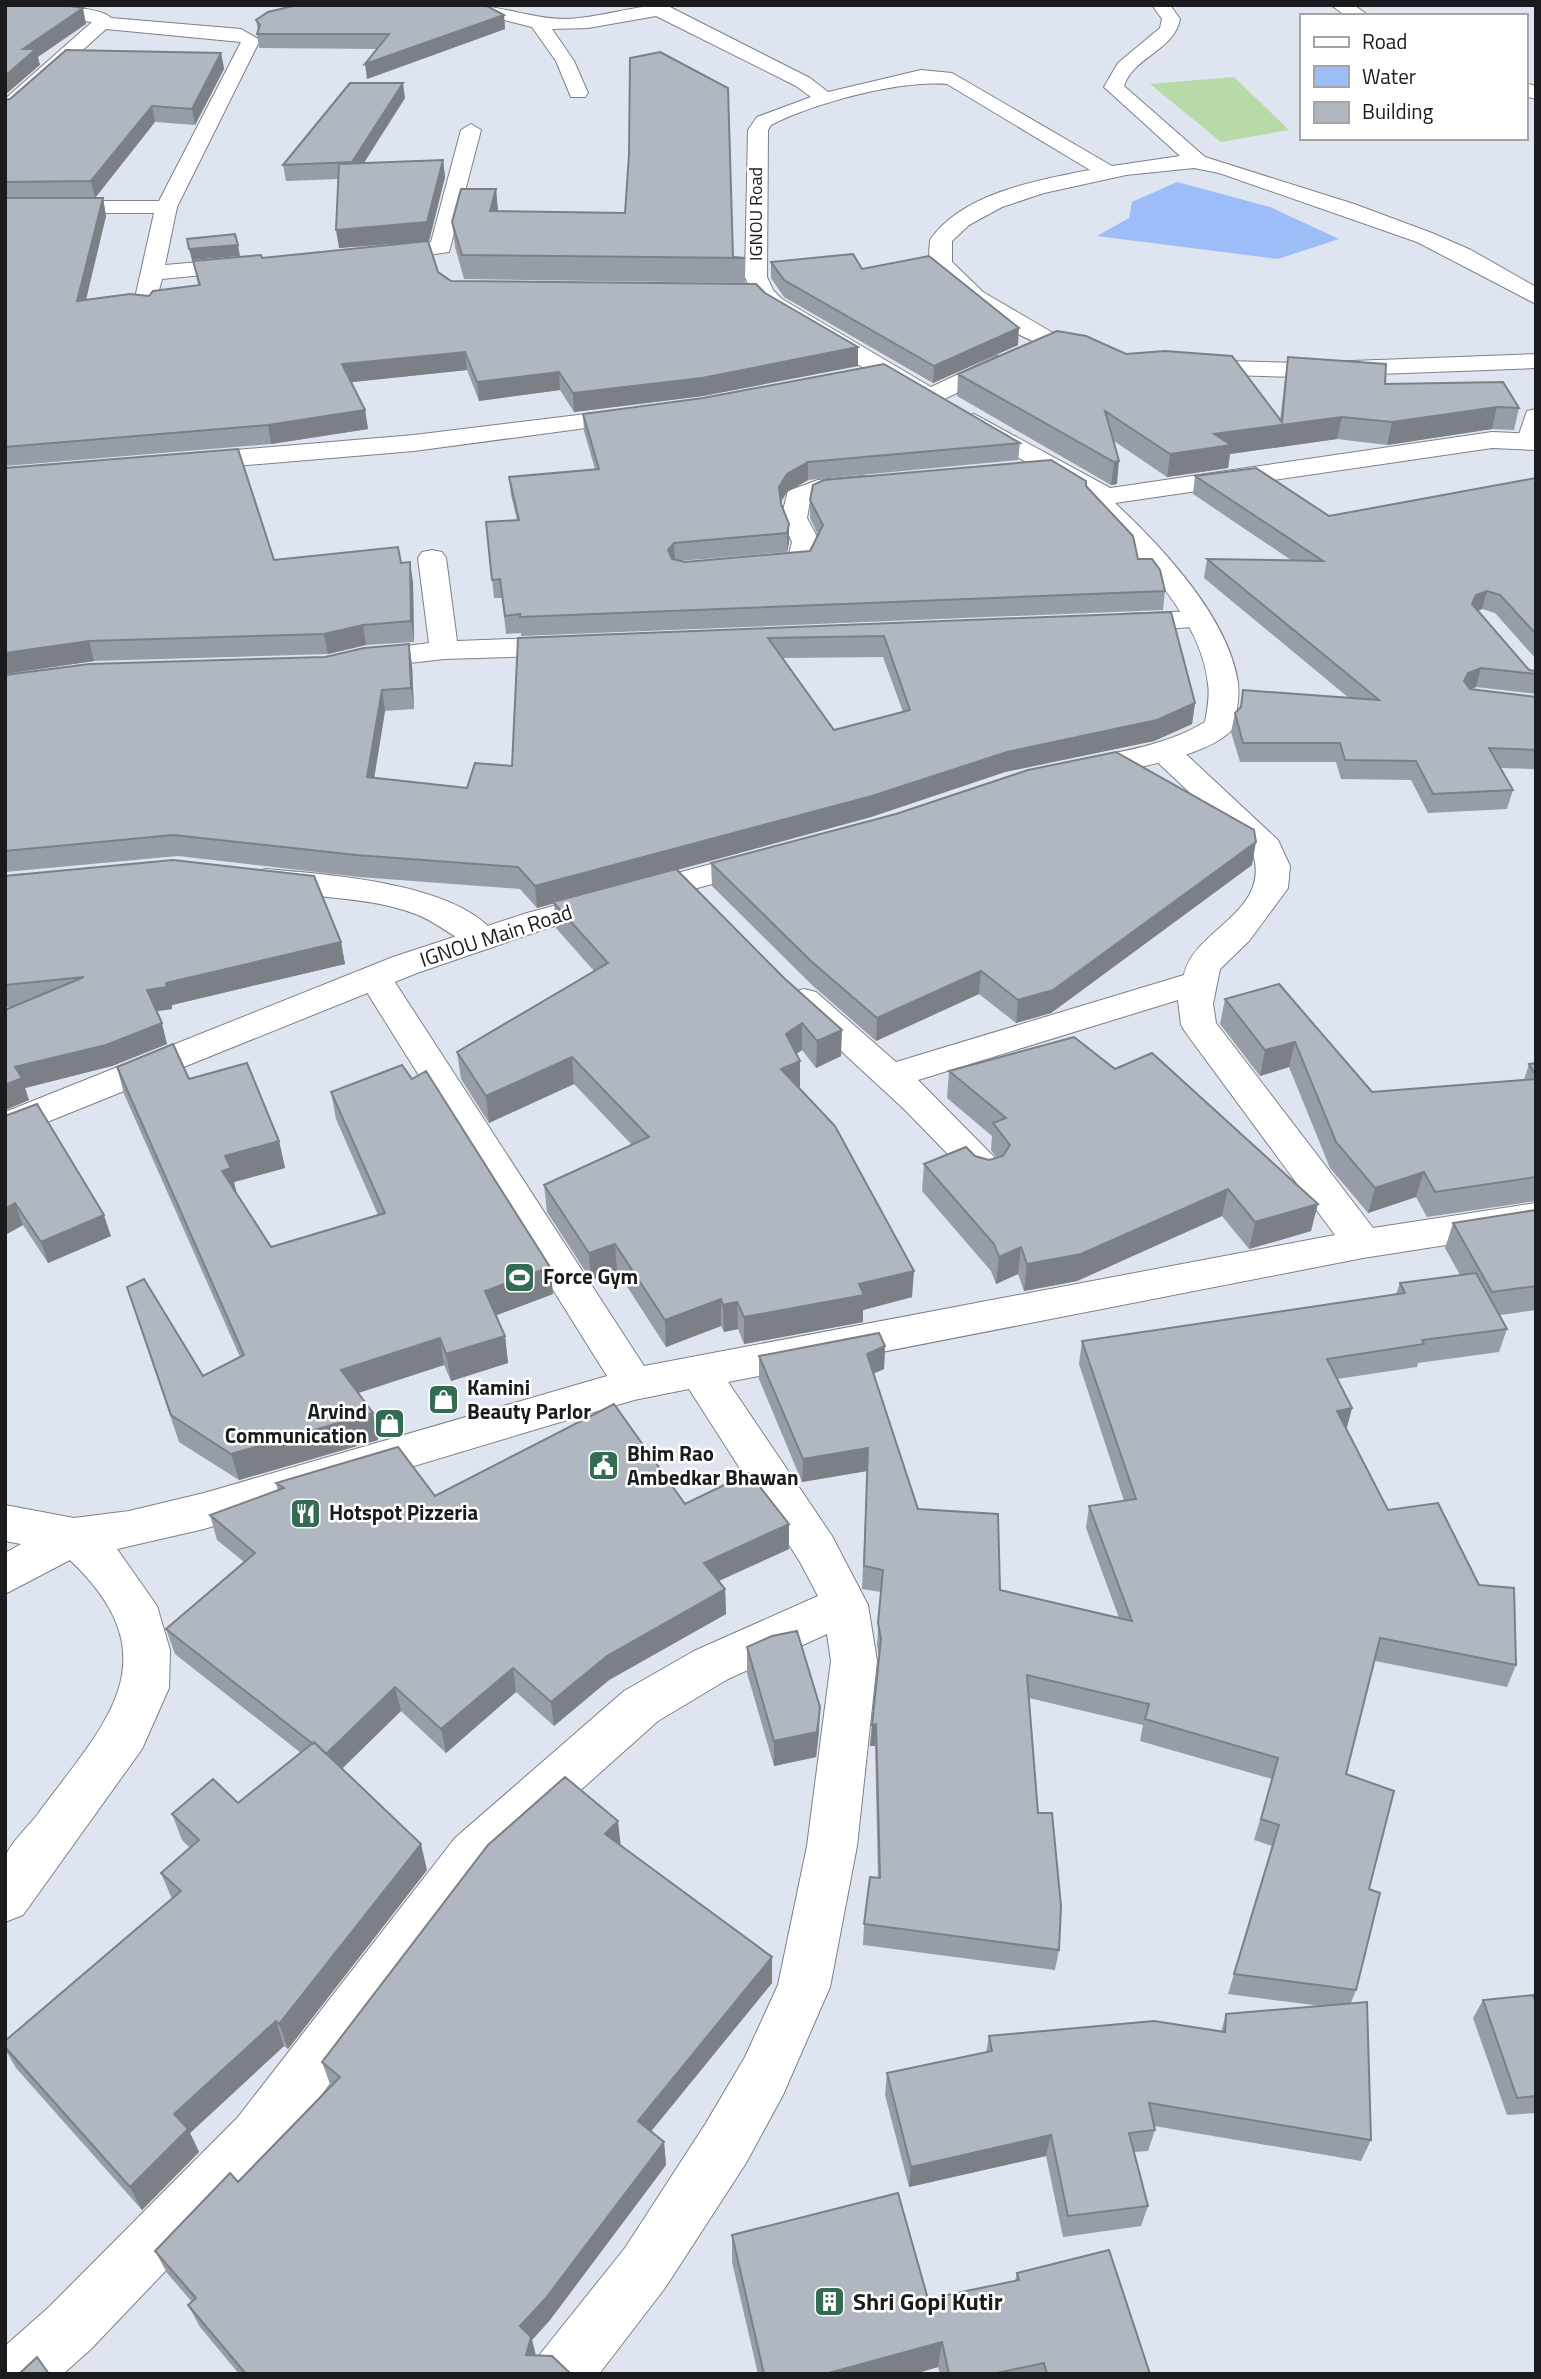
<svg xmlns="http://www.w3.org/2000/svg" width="1541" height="2379" font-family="'Titillium Web',sans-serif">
<rect width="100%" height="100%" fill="#dee5f0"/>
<!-- green -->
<path fill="#b7daa8" d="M1234,77l55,53 -68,12 -71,-58z"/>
<!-- water -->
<path fill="#9cbdf7" d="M1177,182l93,25 69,32 -61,20 -181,-23 32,-18 3,-16z"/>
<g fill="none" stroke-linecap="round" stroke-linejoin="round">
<defs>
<path id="minor" d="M5,5c21,0 94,-1 106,13l130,11 19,11 -83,167 -12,58 81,-7 8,2 3,5 -3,5 -92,9 -9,33h-16l-4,-5 21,-94h-149v-12h154l82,-159 -135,-13 -94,85 -7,2v-17l87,-77 -87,-12z
M467,5c34,0 64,14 98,14 35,-1 70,-14 101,-14l144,73 18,14 93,-22 31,3 160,93 68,-10 -76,-69 14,-24 42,-35 2,-9 -10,-14h18l10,14c-6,32 -46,37 -56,67l81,71 149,47 78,29 39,17 65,37v17l-119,-62 -198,-69 -25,-5 -68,7 -82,18 -42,14 -33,18 -17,16v21l31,30 77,45 4,5 -4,5c-25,6 -122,-58 -130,-85 -2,-6 0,-16 0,-22 32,-47 108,-60 160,-70l-143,-86c-48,-4 -133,19 -176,41l-3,5 -1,147 6,13 9,9 149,88 66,-31h16l4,5 -4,5 -75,36h-18l-154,-93 -14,-16 -7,-16 3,-147 9,-13 54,-20 -15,-11 -140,-70 -68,12 -36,1 22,32 14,32 -3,4h-14l-15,-36 -24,-34 -36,-9z
M1331,5h23l15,11h-23z
M1525,83l11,3v13l-11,-3z
M471,124l10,6 -32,122 -70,10 -8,-2 -3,-5 3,-5 60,-8 30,-112z
M1536,354v14l-238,9 -106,-3 -9,-2 -3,-5 3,-5 9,-2 106,3z
M636,408l9,2 3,5 -3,5 -231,31 -227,19 -9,-3 -4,-5 4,-5 9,-3 227,-19z
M1536,409v37l-15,-1 -4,-5 10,-29z
M974,414l138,75 4,6 -4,6h-18l-129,-74 -4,-5 4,-5z
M863,476l9,2 4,6 -4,6 -49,5 -13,6 -3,17 13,24 -10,25 -52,5 -10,-2 -4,-6 4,-6 41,-4 3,-12 -11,-24 7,-27 30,-11z
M432,550l10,2 4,6 11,83 112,-4 10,3 5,6 -5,6 -10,3 -125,4 -87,10 -10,-3 -5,-6 5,-6 82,-11 -11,-85 4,-6z
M1197,611l10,3 4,6 -4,6 -85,6 -10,-3 -4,-6 4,-6 10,-3z
M1164,742l11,2 103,96 12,26 -2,22 -5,7 -34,46 -29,28 -7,35 3,19 157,205 163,-25v28l-173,27 -635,124 104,154 36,69 9,56 -20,185 -27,141 -47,108 -37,68 -81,125 -66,86h-66l8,-21 84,-105 81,-125 39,-66 33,-72 29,-139 24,-185 -4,-27 -99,45 -70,42 -167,149 -215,285 -185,194 -28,25h-58v-28l44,-39 189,-190 217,-279 169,-147 70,-40 124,-55 -18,-34 -111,-173 -55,11 -430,129 -87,20 40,57 13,44 -1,38 -27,61 -119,166 -18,7c0,-19 -5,-46 0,-64 4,-14 23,-31 32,-43 67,-91 138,-155 33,-255l-65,34v-41l16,-9 -16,-3v-36l69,13 55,-7 75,-18 403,-117 -249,-398 5,-8 12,-3 12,3 257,396 691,-131 -149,-202 -5,-8 -3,-25 -260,80 81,82 6,9 -6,9 -13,4 -13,-4 -68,-70 -119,-110 6,-8 12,-3 12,3 80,70 288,-87c9,-46 90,-63 68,-124l-99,-93 -4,-7 4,-7z
M266,869c62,6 196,13 233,70l-5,8c-26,6 -50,-22 -76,-32 -53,-21 -110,-15 -164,-29l-5,-7 5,-7z"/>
<path id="tertiary" d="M1492,432l44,2v16l-44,-2 -377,55c46,43 114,115 123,180 2,14 -2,29 -3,43 -22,32 -120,46 -158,53l-11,-2 -5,-7 5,-7c48,-11 96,-15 139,-41 2,-12 5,-25 3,-38 -6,-66 -73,-132 -118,-176l-4,-6 4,-11z
M760,851l12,3 4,7 -4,7 -221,59 -134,46 -412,166v-27l388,-155 134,-44z"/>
</defs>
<!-- minor casing -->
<use href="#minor" stroke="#7b828b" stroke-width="2"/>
<!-- tertiary casing -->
<use href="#tertiary" stroke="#7b828b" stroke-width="2"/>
<!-- minor -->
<use href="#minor" fill="#fff" fill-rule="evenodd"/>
<!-- tertiary -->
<use href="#tertiary" fill="#fff" fill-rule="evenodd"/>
</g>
<!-- wall -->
<path fill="#979da6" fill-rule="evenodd" d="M504,15l1,14 -138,50 11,-30 -119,-1 -2,-14 1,-3 -2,-11z
M221,53l3,16 -29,56 -40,-3 -60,76h8l3,18 -20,84 63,-4 49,-11 -5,-24 69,-3 176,14 13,9 314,12 93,73 -155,30 -129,16 -14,-22 -81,11 -12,-31 -116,12 14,28 3,19 -97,15 -266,22v-366z
M405,98l-41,65 79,-3 2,17 -16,64 -90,7v-69l-53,2 -3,-16z
M496,189l2,22 235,46 12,1v25l-281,-4 -9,-32 -3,-25z
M771,262l91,7 156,76 -85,38 -149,-86 -13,-19z
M1126,354l154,66 5,-41 3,-22 97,27 134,24 -5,22 -22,-1 -105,16 -50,-6 -107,15 -2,14 -61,9 -53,-36 3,43 -6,1 -154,-89 1,-22z
M583,414l437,29 -2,17 -210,20 -21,12 -6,10 8,22v18l-2,10 -108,9 6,1 125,-11 8,-16 -8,-17v-18l276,-14 52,73 27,32 -2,19 -642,26v-3l-15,1 -4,-36h-8l-8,-76 31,-2 -6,-25 -2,-18 86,-8 -11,-38z
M5,468l269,92 127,3 12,19 1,60 -48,3 -38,9 -234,7 -89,13z
M1195,476l134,40 207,-38v181l-41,-46 -13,-4 -4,2 51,59 7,1v23l-60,-7 -4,2 64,8v72l-36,-1 13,22 -6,19 -79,4 -17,-33 -70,-1 -5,-17h-96l-9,-30 4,-19 5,-5 3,-18 106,8 -145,-120 3,-19 84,1 -98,-66z
M1171,612l24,91 -3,21 -38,17 -149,31 -134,45 -194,53 164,186 -25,12 -14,-18 -6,4 4,33 -1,1 113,209 -49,13v12l-119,22 -6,-15 -14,3 -3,-6 -55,21 -49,-76 -26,9 -44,-68 -3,-27 88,-40 -58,-61 -85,39 -28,-44 -4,-27 137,-81 -38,-43 -2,-25 -17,5 -17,-19 -161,-12 -181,-21 -173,16v-197l320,-18 84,-13 3,21 2,44 -29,2 -11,67 93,10 45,-22 6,-128zM883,657l20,55 -69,18 -51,-72z
M711,863l541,2 -201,148 -35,10 -37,-29 -103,47 -64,-56 -100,-99z
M5,876l336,66 4,22 -173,41v4l-16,2 11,33 -55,22 -87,22 4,12 -24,10 9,-103h-9z
M1279,984l93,108 152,-12 5,-16 7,-1v138l-109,16 -11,-20 -48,16 -38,-45 -41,-101 -29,9 -40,-52 5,-25z
M1074,1037l237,194 -62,18 -27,-33 -145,65 -53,10 -6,-17 -22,10 -5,-13 -69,-80 2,-27 51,-8 14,4 7,-3 -5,-7 1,-14 -45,-38 2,-27z
M117,1067l72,12 90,62 6,27 -51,14 3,13 34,52 107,-32 -42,-96 -5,-27 219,175 3,27 -57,21 9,21 3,27 -57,18 -7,-16 -86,28 15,20 5,27 -139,40 -60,-38 -52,-155 76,89 37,-19 -116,-263z
M5,1116l106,120 -63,27 -25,-38 -18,10z
M1536,1210v100l-36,5 7,14 -8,23 -81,11 -1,4 -80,12 15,29 -6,21 42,81 128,155 -9,22 -132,-26 -29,113 23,115 -13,101 -5,13 20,137 -10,21 -207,-35 1,4 -7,21 -14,1 14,54 -7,20 -78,11 -17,-81 -137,31 -24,-92 2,-22 99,-20 3,-17 232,-4 5,-18 95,-8 -93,-12 44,-148 -18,-6 18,-61 -132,-38 3,-16 -114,-27 9,115 21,137 -4,20 -192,-25 1,-21 14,-46 -3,-132h-5l9,-88 -2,-13 4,-53 -19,-3 5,-118 -65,11 -43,-103v-23l126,-10 -1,23 -10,4 44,136 82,81 119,28 -33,-90 3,-22 35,-5 -45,-137 3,-23 314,-47 4,-11 60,-8 -15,-27 8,-25z
M276,1483l159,13 250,8 104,20v25l-70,32 6,8 1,25 -117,66 -55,46 -38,-34 -70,61 -45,-42 -59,58 85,101 -139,179 -4,-3 -94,87 9,19 -57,58 -126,-142 -11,-19v-8l167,-142 -11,-26 29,-25 -8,-8 -10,-26 66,-11 63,-50 -126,-99 -9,-25 78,-67 -27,-22 -7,-25 68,-24z
M747,1647l72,85 -3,25 -42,9 -27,-93z
M620,1845l152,112v26l-121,148 13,11 2,23 -116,155 -18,20 4,15 35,19h-332l-39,-47 -12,-22 4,-3 -25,-29 -12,-22 83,-69 93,-95 -9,-25z
M1483,2000l53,2v111l-29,2 -34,-97z
M732,2235l196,64 87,-18 2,-8 133,101h-210l-2,-7 -24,7h-156l-26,-112z"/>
<!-- shaded-wall -->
<path fill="#7b8087" d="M83,8l3,16 -48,33 2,8 -35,30v-19l18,-27z
M504,15l1,14 -138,50 -2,-15z
M221,53l3,16 -29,56 -3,-16z
M403,83l2,15 -51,80 -2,-16z
M152,106l3,16 -60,76 -4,-17z
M443,160l2,17 -16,64 -90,7 -3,-18z
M496,189l2,24 -8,-2z
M103,198l3,18 -25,104 -4,-19z
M238,245l2,11 -48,4 -3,-11z
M1019,328l-1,17 -85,38 1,-17z
M858,347v19l-155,30 -129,16 -1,-19z
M465,352l2,18 -123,13 -2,-19z
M559,372l1,18 -81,11 -2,-19z
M1497,407l-5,22 -105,16 5,-23z
M365,410l3,19 -97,15 -3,-19z
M1342,417l-5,22 -107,15 -2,14 -61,9 3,-23 44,-20z
M1119,461l-2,23 -6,1 3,-23z
M808,462v18l-21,12 -8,13v-18l8,-13z
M789,524v18l-2,10v-19z
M674,543l1,18 -6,8 -1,-19z
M410,562l3,20 1,60 -3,-21z
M1487,591l-5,18 -11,5 1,-10 4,-9z
M363,625l3,20 -38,9 -4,-20z
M89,641l5,20 -89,13v-21z
M409,644l3,21 2,44 -3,-21z
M1481,668l-5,19 -13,5 1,-11 4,-8z
M382,690l3,21 -14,87 -4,-21z
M1195,703l-3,21 -38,17 -149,31 -134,45 -334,91 -2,-22 472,-134z
M1256,842l-4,23 -201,148 -35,10 2,-23z
M341,942l4,22 -173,41v4l-20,3 -5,-22 19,-7z
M981,971l-2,23 -103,47 1,-23z
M162,1023l5,21 -55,22 -87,22 4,12 -24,10v-25l10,-18z
M802,1023v27l-16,11v-27z
M842,1030l-1,26 -25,12 1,-27z
M1295,1042l-6,25 -29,9 5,-26z
M572,1057l2,27 -85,39 -3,-27z
M800,1061v26l-19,9v-27z
M279,1141l6,27 -51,14 3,13 -15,-24 3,-15z
M1424,1172l-8,25 -48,16 7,-25z
M1228,1189l-6,27 -145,65 -53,10 3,-27z
M15,1203l8,22 -18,10v-26z
M1318,1204l-7,27 -62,18 6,-27z
M104,1215l7,21 -63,27 -7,-21z
M615,1244l2,27 -26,9 -2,-27z
M1021,1247l-3,27 -22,10 3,-27z
M550,1267l3,27 -64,24 -4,-27z
M914,1271l-2,26 -49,13v12l-119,22v-27l115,-33z
M721,1299v27l-55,21 -1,-27z
M737,1302l1,27 -14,3 -1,-27z
M505,1336l3,27 -57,18 -5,-27z
M440,1338l4,27 -98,32 -5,-27z
M885,1346l-1,23 -18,8 1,-23z
M1352,1408l-6,23 -9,-20z
M373,1413l5,27 -139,40 -8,-26z
M868,1448l-1,23 -65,11 1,-23z
M789,1524v25l-84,38 -1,-24z
M725,1589l1,25 -117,66 -55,46 -3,-24 56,-46z
M513,1668l3,24 -70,61 -5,-24z
M395,1687l6,24 -69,67 -6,-24z
M820,1707l-1,25 -3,25 -42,9v-25z
M876,1724l-1,22h-5l2,-21z
M618,1821l3,27 -16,-14z
M421,1844l6,26 -139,179 -9,-25z
M772,1957v26l-132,162 -2,-24z
M276,2021l8,25 -94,87 9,19 -57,58 -12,-23 44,-73z
M1051,2135l-5,21 -137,31 2,-20z
M664,2142l2,23 -116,155 -18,20 4,18 -6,16 -10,-48z
M942,2342l-4,25 -24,7h-89z"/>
<!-- building -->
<path fill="#b0b7c1" stroke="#7b8087" stroke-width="2" fill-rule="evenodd" d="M5,5h58l20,3 -60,41h13l-31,27z
M297,5h188l19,10 -139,49 24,-30h-132l3,-9 -4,-5 12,-8z
M66,50l155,3 -29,56 -40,-3 -61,75 -86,1v-82l5,-1z
M660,52l68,36 5,169 12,1 -283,-3 -10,-33 9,-33h35l-6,22 135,2 4,-58 1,-97z
M350,83h53l-51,79 -69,3z
M443,160l-16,62 -91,8 3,-66z
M5,198h98l-26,103 53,-7 19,2 4,-5 47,-6 -7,-24 68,-6 1,3 166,-17 10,31 13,9 305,3 9,9 93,54 -156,31 -129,15 -14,-21 -82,10 -12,-30 -123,12 23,46 -97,15 -263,22z
M235,234l3,11 -49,4 -2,-10z
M853,254l9,15 67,-13 90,72 -85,38 -150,-86 -13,-18z
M1057,331l29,5 40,18 39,-3 67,5 50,66 6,-65 98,7 -1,20 118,-2 16,26 -22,-1 -105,15 -50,-5 -128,17 17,11 -61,9 -65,-43 14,50 -5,1 -156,-88z
M884,364l136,79 -212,19 -21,12 -8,13 2,17 8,20 -2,9 -113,10 -6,7 4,9 13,3 125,-11 13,-26 -13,-25 3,-15 11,-5 227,-20 35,21v5l47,50 5,23h14l8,11 5,21 -645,26v-3l-15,2 -5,-37 -8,1 -6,-58 33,-2 -10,-43 90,-8 -16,-55 120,-16z
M238,449l36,111 124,-13 3,16 9,-1 1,59 -48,4 -39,9 -235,7 -84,12v-185z
M1256,468l73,48 207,-38v156l-36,-39 -13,-4 -11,4 -4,9 57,66 7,1v3l-55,-6 -13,5 -4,8 6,8 66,8v53l-47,-2 24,42 -80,4 -17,-33 -71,-1 -5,-17h-97l-8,-30 6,-6 2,-17 136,10 -172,-141 116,2 -128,-85z
M1171,612l24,91 -38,17 -150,32 -135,44 -337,90 -17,-19 -162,-12 -183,-20 -168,16v-176l84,-11 236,-7 39,-9 45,-4 2,44 -29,2 -15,87 100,11 8,-25 37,3 6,-128zM884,636l26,74 -76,20 -66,-92z
M1116,752l138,78 2,12 -203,148 -35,10 -37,-29 -104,47 -65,-56 -101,-99 185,-49 132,-44z
M173,860l141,16 27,66 -175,41 1,4 -20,3 15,33 -56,22 -91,22 7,11 -17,7v-75l79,-33 -79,8v-109z
M676,869l108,109 58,52 -25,11 -15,-18 -16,11 14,27 -19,8 54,57 79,145 -55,13 5,11 -120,22 -7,-15 -14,3 -2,-6 -56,21 -50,-76 -26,9 -45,-68 105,-48 -77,-80 -86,39 -29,-44 151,-89 -55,-61z
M1279,984l93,108 164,-13v98l-101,15 -11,-20 -49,16 -39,-46 -41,-100 -30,8 -40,-51z
M1074,1037l41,32 37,-16 166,151 -63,18 -27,-33 -147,65 -54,10 -6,-17 -22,10 -5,-13 -70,-80 42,-17 9,9 14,4 14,-4 7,-11 -17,-22 13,-5 -57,-47z
M173,1044l16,35 58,-16 32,78 -54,15 6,12 -9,3 49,76 114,-34 -54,-121 71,-27 10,14 14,-8 124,196 -65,24 20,45 -59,18 -6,-16 -99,32 32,43 -142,41 -60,-39 -44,-128 17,-8 59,97 41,-21 -127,-288z
M1536,1063v13l-7,-12z
M37,1104l67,111 -63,27 -26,-39 -10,6v-93z
M1536,1210v76l-44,6 -39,-69z
M1476,1273l31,56 -85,11 2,4 -97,15 25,49 -15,3 51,99 50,-7 41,82 35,3 2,77 -136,-27 -34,136 48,17 -25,98 11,4 -24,97 -122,-16 45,-149 -18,-6 17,-61 -133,-39 4,-15 -122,-29 11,138h14l9,93 -2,44 -195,-26 6,-47 10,1 -4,-154 -4,1 9,-86 -3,-16 5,-53 -19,-4 4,-118 -65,11 -44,-103 120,-23 6,13 -18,8 51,155 80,5 2,76 132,31 -43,-115 47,-7 -54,-158 323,-48 -5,-10z
M614,1404l71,100 64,-31 40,51 -85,39 21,26 -118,67 -56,46 -38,-34 -72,61 -46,-42 -69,67 -12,-12 -1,2 -147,-115 89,-76 -45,-38 74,-27 -8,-5 122,-36 37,49z
M797,1631l23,76 -3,25 -43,9 -27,-94 25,-11z
M314,1742l107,102 -142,180 -3,-3 -102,93 14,15 -58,58 -125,-140v-6l176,-150 -20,-18 38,-33 -27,-26 41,-35 25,24z
M565,1777l53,44 -13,13 167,123 -134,164 26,21 -118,156 -26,28 11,11 -5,18 26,1 19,18h-325l-58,-69 8,-7 -41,-47 75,-78 8,9 102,-105 -18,-15 166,-217z
M1533,1995l3,7v94l-19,2 -34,-98z
M1367,2002l4,138 -222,-37 6,27 -26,3 19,73 -80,10 -17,-81 -140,32 -24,-94 105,-22 -3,-15 165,-15 71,11 1,-18z
M898,2193l30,106 91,-19 -2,-7 92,-23 41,124h-103l-3,-11 -52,11h-43l-7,-32 -117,32h-61l-32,-139z
M37,2357l12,17h-30z"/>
<!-- icons -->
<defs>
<symbol id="stadium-square" viewBox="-11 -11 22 22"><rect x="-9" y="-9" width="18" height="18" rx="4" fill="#346c53" stroke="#fff"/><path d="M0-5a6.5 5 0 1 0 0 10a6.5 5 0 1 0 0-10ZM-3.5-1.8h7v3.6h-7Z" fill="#fff"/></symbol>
<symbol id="shop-square" viewBox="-11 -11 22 22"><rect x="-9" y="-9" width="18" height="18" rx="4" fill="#346c53" stroke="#fff"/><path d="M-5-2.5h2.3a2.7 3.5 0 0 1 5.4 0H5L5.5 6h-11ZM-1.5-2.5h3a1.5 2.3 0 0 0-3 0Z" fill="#fff"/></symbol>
<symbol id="civic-square" viewBox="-11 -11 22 22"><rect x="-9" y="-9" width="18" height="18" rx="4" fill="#346c53" stroke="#fff"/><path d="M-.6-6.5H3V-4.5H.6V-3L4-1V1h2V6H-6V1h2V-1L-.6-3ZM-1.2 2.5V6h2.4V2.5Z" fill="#fff"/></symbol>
<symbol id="restaurant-square" viewBox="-11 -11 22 22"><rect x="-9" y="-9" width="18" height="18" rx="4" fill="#346c53" stroke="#fff"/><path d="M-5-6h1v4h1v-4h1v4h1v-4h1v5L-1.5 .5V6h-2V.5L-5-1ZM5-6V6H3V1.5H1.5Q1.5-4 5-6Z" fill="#fff"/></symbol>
<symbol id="building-square" viewBox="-11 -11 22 22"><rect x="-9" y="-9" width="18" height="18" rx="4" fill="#346c53" stroke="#fff"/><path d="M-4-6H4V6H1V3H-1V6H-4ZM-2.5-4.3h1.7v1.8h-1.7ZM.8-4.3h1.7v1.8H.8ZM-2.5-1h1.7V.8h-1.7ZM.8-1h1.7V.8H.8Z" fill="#fff"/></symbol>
</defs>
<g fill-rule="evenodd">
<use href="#stadium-square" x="502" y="1260" width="35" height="35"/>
<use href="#shop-square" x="426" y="1382" width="35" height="35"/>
<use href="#shop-square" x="372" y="1406" width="35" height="35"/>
<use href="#civic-square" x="586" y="1448" width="35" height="35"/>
<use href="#restaurant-square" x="288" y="1496" width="35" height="35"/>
<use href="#building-square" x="812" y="2284" width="35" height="35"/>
</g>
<g text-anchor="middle" stroke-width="5" stroke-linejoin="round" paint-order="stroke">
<!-- far-street labels -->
<g font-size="18" fill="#191b1f" stroke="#fff">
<text transform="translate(756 214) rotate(-90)" y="6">IGNOU Road</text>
</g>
<!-- street labels -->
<g font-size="21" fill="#191b1f" stroke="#fff">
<text transform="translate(496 936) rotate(-18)" y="7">IGNOU Main Road</text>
</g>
<!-- poi labels -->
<g font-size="21" font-weight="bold" fill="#191b1f" stroke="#fff" text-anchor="start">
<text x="543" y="1284">Force Gym</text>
<text x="467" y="1395">Kamini<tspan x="467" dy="24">Beauty Parlor</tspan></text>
<text x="367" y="1419" text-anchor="end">Arvind<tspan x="367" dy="24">Communication</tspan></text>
<text x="627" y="1461">Bhim Rao<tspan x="627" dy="24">Ambedkar Bhawan</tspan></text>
<text x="329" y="1520">Hotspot Pizzeria</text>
</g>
<!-- near-poi labels -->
<g font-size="24" font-weight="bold" fill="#191b1f" stroke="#fff" text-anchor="start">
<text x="853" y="2310">Shri Gopi Kutir</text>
</g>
</g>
<!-- border -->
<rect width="1541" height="2379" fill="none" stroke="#191b1f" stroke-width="14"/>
<!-- legend -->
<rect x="1300" y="14" width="228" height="126" fill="#ffffff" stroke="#a3a4a5" stroke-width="2"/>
<rect x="1314" y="37" width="35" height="10" fill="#ffffff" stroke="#a3a4a5" stroke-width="2"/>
<text x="1362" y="49" font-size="21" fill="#191b1f">Road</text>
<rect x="1314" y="66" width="35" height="21" fill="#9cbdf7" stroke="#a3a4a5" stroke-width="2"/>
<text x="1362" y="84" font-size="21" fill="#191b1f">Water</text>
<rect x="1314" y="102" width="35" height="21" fill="#b0b7c1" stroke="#a3a4a5" stroke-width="2"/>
<text x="1362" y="119" font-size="21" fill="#191b1f">Building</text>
</svg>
